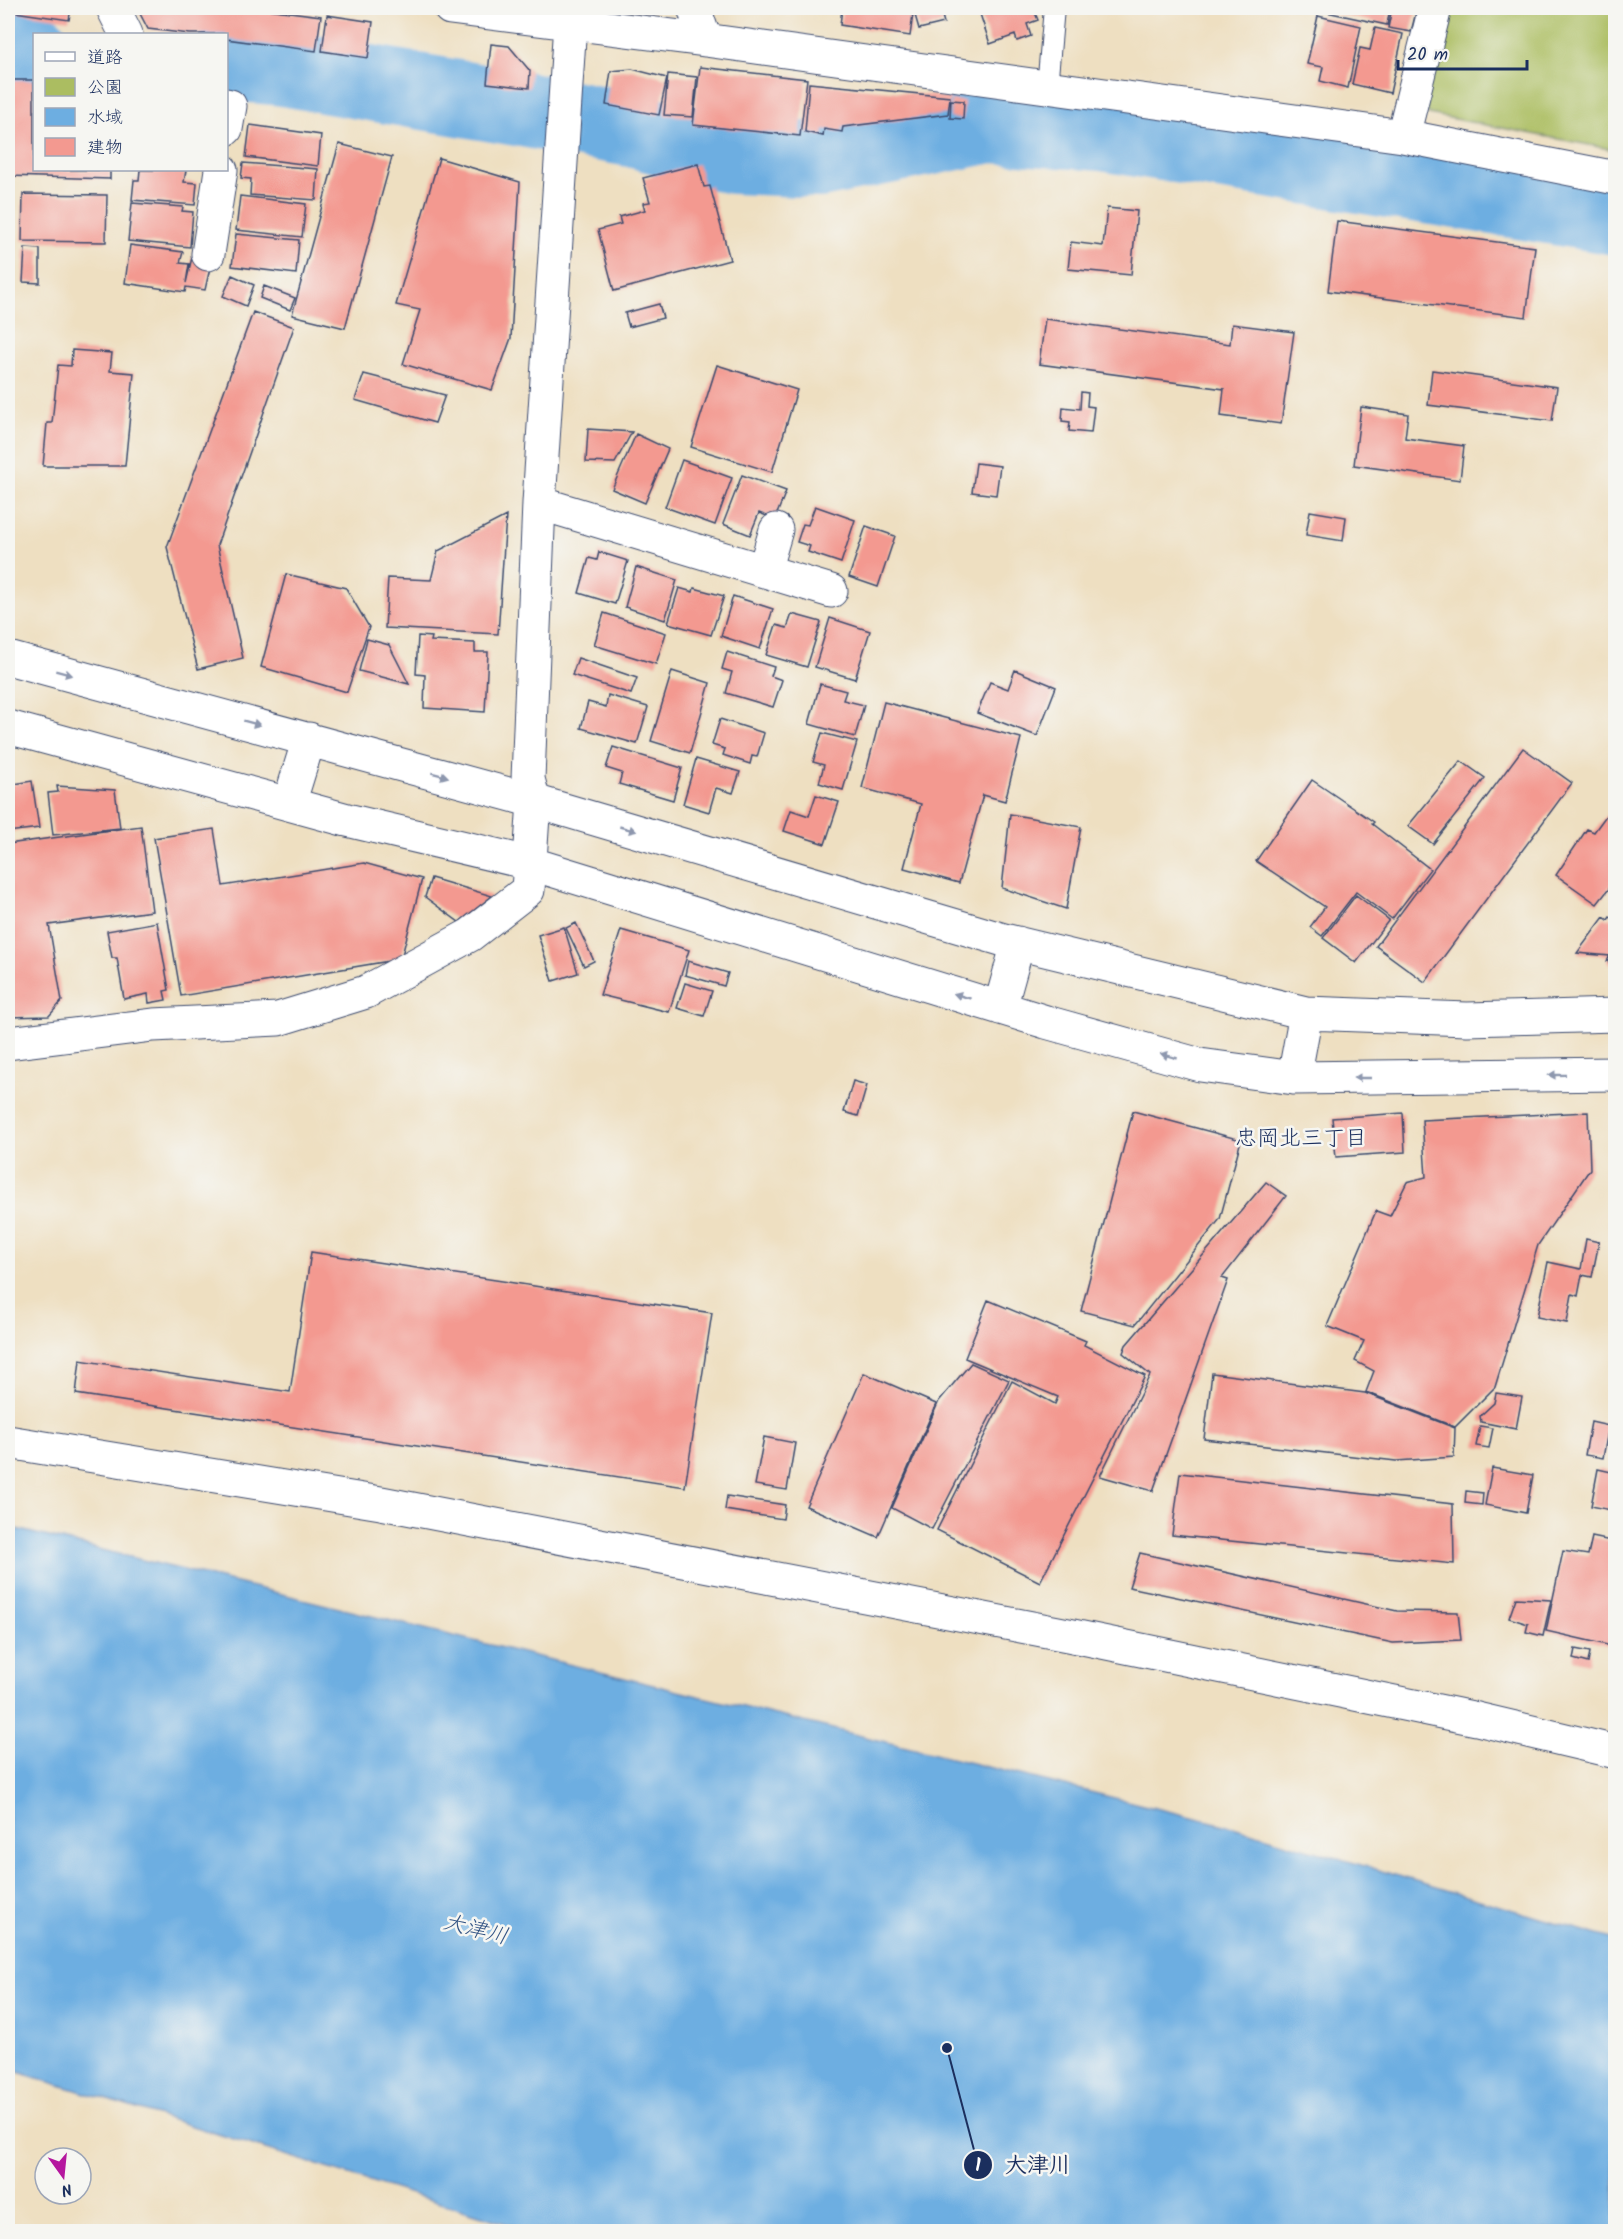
<svg xmlns="http://www.w3.org/2000/svg" width="1623" height="2239" font-family="Kalam,'Klee One',sans-serif">
<rect width="100%" height="100%" fill="#f6f6f2"/>
<filter id="ink" filterUnits="userSpaceOnUse"><feTurbulence type="fractalNoise" baseFrequency=".0167" numOctaves="2"/><feDisplacementMap in="SourceGraphic" scale="12" xChannelSelector="R" yChannelSelector="G"/><feConvolveMatrix kernelMatrix="1 2 1 2 8 2 1 2 1" color-interpolation-filters="sRGB"/></filter>
<filter id="wash" filterUnits="userSpaceOnUse"><feTurbulence type="fractalNoise" baseFrequency=".008" numOctaves="4" result="noise"/><feDisplacementMap in="SourceGraphic" scale="24" xChannelSelector="R" yChannelSelector="G"/><feGaussianBlur stdDeviation="1.35" result="paint"/><feColorMatrix in="noise" values="0 0 0 0 0 0 0 0 0 0 0 0 0 0 0 0 0 1.4 0 .05"/><feComposite in="paint" operator="in"/></filter>
<g filter="url(#wash)">
<rect width="100%" height="100%" fill="#eedfc1"/>
<!-- green -->
<path fill="#abbd61" stroke="#637660" stroke-width="1.5" d="M1446,8h169v142l-186,-36 -7,-11z"/>
<!-- water -->
<path fill="#6daee1" stroke="#446ea0" stroke-width="1.5" d="M8,1527l1225,300 382,113v291h-1085l-522,-162z"/>
<g fill="none" stroke-linecap="round" stroke-linejoin="round">
<!-- river -->
<path stroke="#6daee1" stroke-width="76" d="M8,48l26,1
M226,63l57,5 240,41 112,21 98,26 86,4 172,-35 111,8 514,84"/>
</g>
<g id="blocks">
<!-- building -->
<path fill="#f39990" d="M8,8h63l-2,12 -61,-9z
M137,8h121l63,8 -5,35 -90,-12v-5h-36l-42,-5z
M842,8h61l10,6 -3,22 -70,-11z
M913,8h27l4,15 -25,6z
M978,8h55l5,12 -11,4 4,12 -14,5 -2,-6 -25,9z
M1318,8h72l-3,17 -70,-15z
M1392,8h25l-6,24 -23,-4z
M327,15l46,7 -5,36 -46,-7z
M1318,16l43,10 -13,62 -28,-7 3,-14 -16,-3z
M1375,28l28,6 -13,59 -38,-9 8,-36 10,2z
M491,44l18,2 21,25 -1,17 -42,-5z
M700,67l107,12 -7,57 -107,-11z
M632,69l35,9 -8,37 -53,-10 5,-34z
M668,74l29,3 -4,40 -29,-2z
M8,80h26v90h76v9l-102,-3z
M809,83l141,14 -2,17 -105,13 -1,5 -18,-3 -1,7 -18,-4z
M951,100l13,1 -1,18 -13,-1z
M250,125l71,10 -3,31 -72,-9z
M339,144l53,13 -47,171 -53,-13z
M439,158l81,24 -9,156 -19,52 -89,-26 17,-54 -24,-5z
M243,163l75,6 -2,31 -66,-5 1,-16 -10,-1z
M698,164l6,23 6,-1 20,74 -116,31 -16,-61 23,-6 -2,-7 26,-7 -2,-7 7,-1 -7,-24z
M140,170h46l-2,12 13,1 -2,22 -63,-5 2,-20h5z
M23,194l84,1 -1,47 -84,-1z
M240,196l66,8 -4,33 -66,-7z
M132,203l51,4 -1,4 11,1 -3,35 -62,-6z
M1107,208l30,3 -6,64 -63,-6 3,-27 32,4z
M1337,221l198,26 -9,70 -198,-26z
M236,234l63,6 -3,34 -64,-8z
M130,245l53,7 -3,11 9,1 -3,19 6,-26 20,2 -7,31 -19,-3 -1,5 -60,-9z
M25,248l15,1v34l-17,-1z
M232,275l22,10 -8,21 -23,-10z
M264,286l31,12 -5,12 -30,-12z
M659,304l4,14 -34,9 -4,-14z
M253,312l41,15 -77,218 26,113 -45,11 -31,-122z
M1045,319l185,25 2,-20 62,8 -13,92 -60,-8 3,-27 -185,-25z
M72,350l40,3 -2,18 24,2 -9,93h-82l4,-43h5l6,-58 13,1z
M717,365l80,25 -25,82 -81,-25z
M1432,370l125,17 -5,34 -124,-16z
M364,374l81,21 -10,28 -80,-23z
M1081,392l7,1 -1,13 7,1 -3,26 -22,-2 1,-9 -8,-1 1,-14 17,2z
M1361,407l47,7 -3,24 59,8 -4,34 -106,-15z
M588,429l44,3 -17,31 -29,-1z
M636,434l32,15 -23,54 -33,-14z
M682,460l50,18 -17,47 -50,-18z
M976,463l24,3 -4,29 -24,-3z
M742,475l44,16 -11,28 -16,-6 -9,22 -27,-11z
M815,506l40,14 -14,43 -33,-11 2,-6 -13,-4 6,-18 5,1z
M1310,511l36,6 -3,24 -37,-6z
M506,516l-8,118 -113,-6 3,-50 43,2 7,-29z
M866,526l29,10 -17,51 -29,-10z
M599,552l29,9 -13,43 -36,-11 10,-35 8,2z
M636,567l41,13 -12,40 -40,-13z
M286,574l60,14 23,39 -22,65 -86,-25z
M679,588l14,4 1,-4 30,8 -13,39 -43,-12z
M733,596l40,13 -13,40 -39,-13z
M604,613l62,20 -10,31 -62,-19z
M792,614l29,8 -14,45 -41,-12 10,-30 11,3z
M830,618l40,13 -15,48 -40,-12z
M418,636l14,1 -1,4 44,2v9h13l-3,60 -61,-4 1,-33 -9,-1z
M367,639l22,6 20,39 -50,-13z
M727,652l47,15 -3,9 11,4 -9,27 -47,-14 6,-21 -10,-3z
M578,658l59,20 -6,16 -59,-19z
M1015,670l41,17 -19,49 -60,-23 13,-31 18,7z
M672,671l38,12 -20,70 -39,-12z
M820,684l26,7 -3,9 21,5 -9,32 -46,-13z
M608,695l40,12 -11,37 -56,-16 7,-26 18,5z
M884,702l137,36 -16,63 -22,-6 -24,88 -55,-15 17,-64 -59,-16z
M720,719l44,14 -7,24 -5,-1 -2,8 -27,-9 2,-6 -13,-4z
M822,733l35,9 -14,48 -24,-7 5,-18 -11,-3z
M613,747l69,21 -9,32 -54,-16 3,-11 -16,-5z
M1523,748l49,35 -147,199 -49,-36z
M696,759l44,13 -7,21 -17,-5 -7,24 -26,-8z
M1461,761l24,17 -52,66 -25,-18z
M1312,780l62,42 -2,2 58,45 -38,50 -36,-27 -34,44 -12,-9 15,-20 -69,-46z
M32,781l7,47 -31,4v-47z
M57,786l58,4 5,38 -67,7 -5,-42 10,-1z
M816,795l23,7 -14,42 -41,-13 7,-21 18,6z
M1616,802v78l-19,24 -41,-29 31,-46 7,3z
M1010,814l71,13 -15,82 -64,-21z
M141,826l11,85 -103,14 13,76 -13,15 -41,1v-173z
M214,829l9,57 141,-23 58,16 -21,80 -220,37 -27,-158z
M431,878l61,18 -33,26 -34,-25z
M1356,895l33,25 -33,43 -33,-25z
M1604,917l4,3 2,-3 6,4v46l-9,-6 3,-5 -33,-3z
M157,922l12,68 -5,1 2,9 -17,3 -1,-9 -24,5 -7,-41h-5l-5,-27z
M576,923l18,38 -10,5 -18,-38z
M564,927l14,46 -25,8 -15,-46z
M621,930l68,20 -20,62 -69,-17z
M688,961l40,12 -4,13 -39,-11z
M685,983l27,8 -8,25 -27,-8z
M853,1081l14,4 -9,31 -14,-4z
M1133,1111l108,29 -21,79 -85,106 -54,-14z
M1588,1112l2,57 -52,76 -43,142 -40,40 -89,-35 8,-21 -19,-10 9,-20 -37,-15 49,-115 14,5 17,-34 19,-5 -4,-57z
M1403,1113l2,39 -69,5 -4,-39z
M1266,1182l20,14 -64,82 6,2 -75,211 -53,-15 50,-101 -27,-22 3,-8z
M1586,1239l13,3 -7,35 -10,-2 -4,21 -6,-2 -5,29 -30,-6 11,-55 33,7z
M311,1252l401,61 -27,174 -609,-93 4,-34 210,32z
M988,1300l98,41 -2,4 61,31 -105,206 -103,-52 75,-149 43,23 3,-7 -93,-39z
M971,1363l38,17 -77,149 -40,-21 47,-107z
M864,1373l72,31 -58,133 -72,-31z
M1212,1373l153,20 90,35 -1,29 -58,4 -192,-22z
M1496,1393l26,4 -6,32 -35,-7 -1,-6 14,-13z
M1591,1422l18,4 -6,32 -18,-3z
M1480,1426l13,2 -4,20 -13,-2z
M764,1437l31,6 -8,47 -32,-5z
M1492,1468l41,7 -7,38 -41,-8z
M1598,1469l18,4v38l-25,-5z
M1180,1473l273,31 1,60 -282,-29z
M1466,1491l17,2 -1,12 -17,-2z
M727,1496l58,9 -2,14 -58,-9z
M1592,1537l24,5v105l-70,-16 17,-80 25,4z
M1140,1553l257,58 61,1 3,28 -68,3 -264,-56z
M1516,1598l35,2 -8,36 -17,-4 2,-8 -19,-6z
M1575,1649l15,3 -2,11 -15,-4z"/>
</g>
</g>
<g filter="url(#ink)">
<use href="#blocks" fill-opacity="0" stroke="#3b496d" stroke-width="1.5"/>
<g fill="none" stroke-linecap="round" stroke-linejoin="round">
<defs>
<path id="service" d="M1047,88l7,-80"/>
<path id="minor" d="M113,8l13,26
M450,8l255,32 698,96 213,42
M694,8l11,32
M226,105l4,1 -4,23
M1403,136l32,-128
M208,254l13,-84
M539,503l292,88
M764,571l12,-41
M8,658l526,143 470,139 302,73 161,6 149,-4
M8,727l339,93 182,43 517,159 154,43 94,13 322,-4
M289,804l20,-65
M1000,1008l18,-65
M8,1043l145,-18 125,-6 88,-27 104,-57 58,-45 6,-89 -6,-22 11,-276 31,-480
M1294,1078l12,-65
M8,1442l373,61 687,132 409,84 139,33"/>
</defs>
<!-- service casing -->
<use href="#service" stroke="#3b496d" stroke-width="22"/>
<!-- minor casing -->
<use href="#minor" stroke="#3b496d" stroke-width="35"/>
<!-- service -->
<use href="#service" stroke="#fff" stroke-width="20"/>
<!-- minor -->
<use href="#minor" stroke="#fff" stroke-width="33"/>
</g>
<!-- one-way arrows -->
<defs><path id="oneway-solid" d="M-6-.8H1V-3.2L6.5 0L1 3.2V.8H-6Z" transform="scale(1.5)"/></defs>
<g fill="#8d97ae">
<use href="#oneway-solid" transform="translate(64 673) rotate(15)"/>
<use href="#oneway-solid" transform="translate(252 723) rotate(15)"/>
<use href="#oneway-solid" transform="translate(440 775) rotate(15)"/>
<use href="#oneway-solid" transform="translate(628 829) rotate(16)"/>
<use href="#oneway-solid" transform="translate(962 996) rotate(-163)"/>
<use href="#oneway-solid" transform="translate(1169 1056) rotate(-164)"/>
<use href="#oneway-solid" transform="translate(1557 1075) rotate(179)"/>
<use href="#oneway-solid" transform="translate(1362 1078) rotate(180)"/>
</g>
</g>
<g text-anchor="middle" stroke-width="5" stroke-linejoin="round" paint-order="stroke">
<!-- neighbourhood labels -->
<g font-size="22" fill="#1b2f5e" stroke="#f6f6f2">
<text x="1301" y="1145">忠岡北三丁目</text>
</g>
<!-- water labels -->
<g font-size="22" font-style="italic" fill="#345585" stroke="#f6f6f2">
<text transform="translate(476 1928) rotate(14)" y="8">大津川</text>
</g>
</g>
<!-- callouts -->
<path fill="none" stroke="#1b2f5e" stroke-width="2" d="M947 2048L978 2165"/>
<g fill="#1b2f5e" stroke="#f6f6f2" stroke-width="2">
<circle cx="947" cy="2048" r="6"/>
<circle cx="978" cy="2165" r="15"/>
</g>
<g font-size="18" text-anchor="middle" font-weight="bold" fill="#fff">
<text x="978" y="2171">1</text>
</g>
<g font-size="22" text-anchor="middle" font-weight="bold" fill="#1b2f5e" stroke="#f6f6f2" stroke-width="5" stroke-linejoin="round" paint-order="stroke">
<text x="1038" y="2172">大津川</text>
</g>
<!-- margin -->
<rect width="1623" height="2239" fill="none" stroke="#f6f6f2" stroke-width="30"/>
<!-- legend -->
<rect x="33" y="33" width="195" height="138" fill="#f6f6f2" stroke="#9ea6b7" stroke-width="1.5"/>
<rect x="45" y="52" width="30" height="9" fill="#ffffff" stroke="#9ea6b7" stroke-width="1.5"/>
<text x="87" y="63" font-size="18" fill="#1b2f5e">道路</text>
<rect x="45" y="78" width="30" height="18" fill="#abbd61" stroke="#9ea6b7" stroke-width="1.5"/>
<text x="87" y="93" font-size="18" fill="#1b2f5e">公園</text>
<rect x="45" y="108" width="30" height="18" fill="#6daee1" stroke="#9ea6b7" stroke-width="1.5"/>
<text x="87" y="123" font-size="18" fill="#1b2f5e">水域</text>
<rect x="45" y="138" width="30" height="18" fill="#f39990" stroke="#9ea6b7" stroke-width="1.5"/>
<text x="87" y="153" font-size="18" fill="#1b2f5e">建物</text>
<!-- north arrow -->
<g transform="translate(63 2176) rotate(165)"><circle r="28" fill="#f6f6f2" stroke="#9ea6b7" stroke-width="1.5"/>
<path d="M0-4.5L10 22L0 15L-10 22Z" fill="#b5179e"/>
<text y="-9" font-size="16" font-weight="bold" text-anchor="middle" fill="#1b2f5e">N</text>
</g>
<!-- scale -->
<path d="M1398 60v9h129v-9" fill="none" stroke="#1b2f5e" stroke-width="3"/>
<text x="1407" y="60" font-size="18" fill="#1b2f5e" stroke="#f6f6f2" stroke-width="4.5" paint-order="stroke">20 m</text>
</svg>
